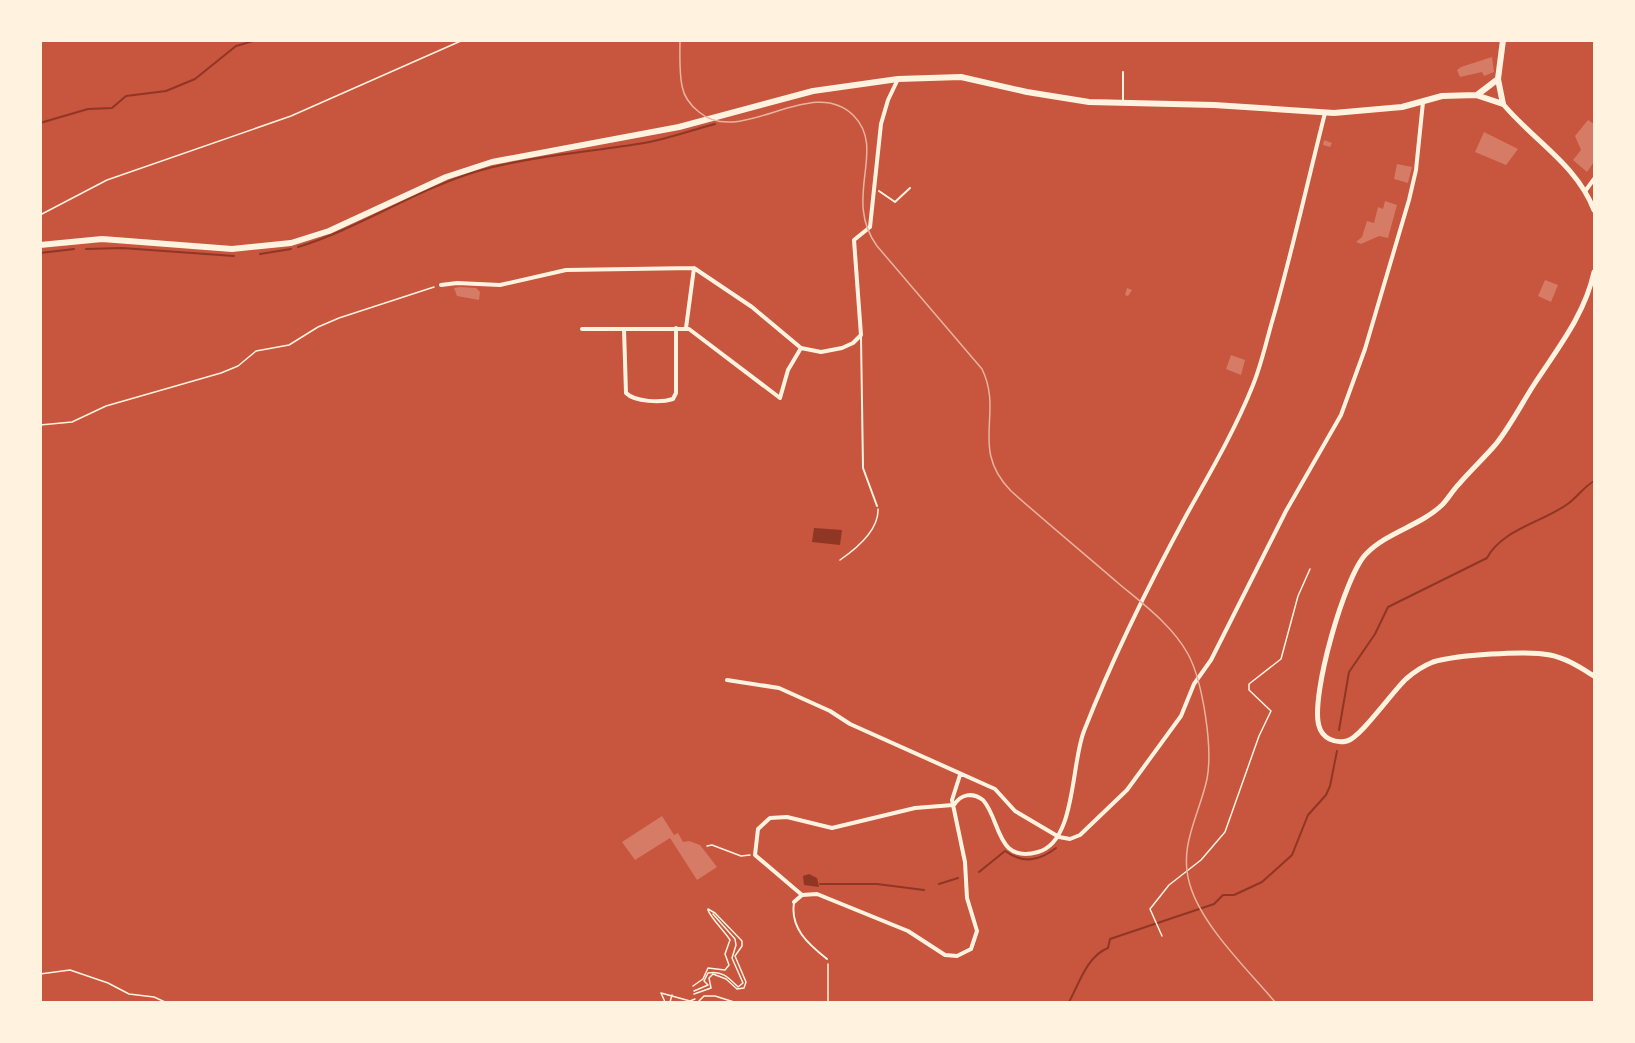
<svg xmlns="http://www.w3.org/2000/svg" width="1635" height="1043" font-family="'Noto Sans',sans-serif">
<rect width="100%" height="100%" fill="#c8553d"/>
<!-- water -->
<path fill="#8f3625" d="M814,528l28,2 -2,15 -28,-3z
M809,874l8,4 2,9 -15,-2 -1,-9z"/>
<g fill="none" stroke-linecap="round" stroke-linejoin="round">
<!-- stream -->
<path stroke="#8f3625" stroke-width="2" d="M258,40h21
M40,123l48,-14 24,-1 14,-12 40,-5 29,-12 41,-33 21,-6
M298,247c62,-19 117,-57 180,-76 54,-15 111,-19 166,-28 24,-4 48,-13 71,-19
M86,249l36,-1 112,8
M40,253l34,-4
M260,254l31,-5
M1339,730l10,-58 26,-38 13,-27 99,-49c15,-29 57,-36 82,-55 9,-7 16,-17 25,-22
M979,872l26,-21c18,13 34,10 51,-3
M820,884h57l47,6
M939,884l19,-6
M1069,1002c10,-18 18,-46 39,-54l2,-9 104,-35 9,-9h11l28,-13 30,-27 16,-40 18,-20 4,-9 7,-35"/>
</g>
<!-- building -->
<path fill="#d67c66" d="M1492,57l2,15 -10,4 -2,-4 -22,5 -3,-7 4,-3z
M1588,120l6,4v38l-7,10 -14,-12 8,-10 -6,-14z
M1484,132l34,17 -12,16 -31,-13z
M1324,140l8,3 -2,4 -7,-2z
M1397,164l15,3 -4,16 -14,-4z
M1385,201l12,4 -9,33 -9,-2 -18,8 -5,-2 6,-5 5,-16 7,2 4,-16 5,2z
M1545,280l13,5 -7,17 -13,-6z
M460,287l16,1 4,4 -1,8 -22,-4 -3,-8z
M1127,288l5,2 -4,6 -3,-1z
M1231,355l14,5 -4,15 -15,-6z
M662,816l12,19 4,-2 5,9 6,-1 11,4 17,22 -20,13 -27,-42 -35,22 -13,-18z"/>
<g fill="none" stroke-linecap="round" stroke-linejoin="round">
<!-- path -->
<path stroke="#fff3e0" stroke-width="1.5" d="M40,215l67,-35 184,-64 172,-76
M40,425l32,-3 34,-16 115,-33 17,-7 18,-15 33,-6 29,-18 21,-9 95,-31
M840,560c16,-11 39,-29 38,-51
M707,846l5,-1 29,11 9,-1
M1162,936l-12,-27 19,-24 32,-25 24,-28 34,-96 12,-25 -22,-21v-6l32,-25 17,-63 12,-27
M40,974l30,-4 38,13 21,11 25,3 11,5
M693,986l10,-7 5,-11 17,2 4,-5 -4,-11 5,-14c-5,-8 -20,-23 -22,-30
M694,991l14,-6 -4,-4 4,-8c14,-3 21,5 30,14l5,-4 -11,-25 4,-13 -1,-6 -22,-25
M694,994l17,-6 -2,-10 4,-4 13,5 11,10 7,-1 2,-6 -11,-26 7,-10v-5l-27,-28 -7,-4
M665,1002l-4,-9 29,8 5,-2
M670,1002l2,-7
M698,1002l6,-6h11l19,6
M828,1002v-38"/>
<!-- service -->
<path stroke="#fff3e0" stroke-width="2" d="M1123,100v-28
M879,191l16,11 15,-14
M861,337l2,131 14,38
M794,903c-4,25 14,41 33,56"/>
<!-- minor -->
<path stroke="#fff3e0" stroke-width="4" d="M1586,190l8,-11
M441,285l16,-2 43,2 66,-15 128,-2 58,39 49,41 20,4 21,-4 11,-5 8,-8 -7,-95 16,-13 11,-103 7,-24 10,-21
M686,328l8,-60
M582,329h107l91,69 8,-28 13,-22
M624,329l2,64c9,9 35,10 47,6l3,-6v-65
M727,680l52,8 51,23 20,13 145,65 20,22 44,26 11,2 10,-4 47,-45 54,-74 13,-32 17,-24 75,-149 55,-96 24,-66 44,-149 7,-30 7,-68
M954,805c7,-11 18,-13 29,-5 18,20 13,64 55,52 38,-10 33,-89 46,-121 29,-74 65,-147 103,-217 24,-43 48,-84 66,-129 9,-22 14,-47 21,-70 19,-67 34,-135 51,-202
M802,895l-47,-40 3,-26 12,-11 17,-1 45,11 83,-20 38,-3
M794,902l8,-7 15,-1 91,37 37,24 12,1 14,-7 6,-18 -10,-33 -2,-36 -13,-62 8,-25"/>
<!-- tertiary -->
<path stroke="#fff3e0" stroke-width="5" d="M1503,104c30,36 74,61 91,106
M1594,272c-9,42 -36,76 -59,111 -13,20 -24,42 -39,61 -12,14 -25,26 -37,40 -6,6 -11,15 -17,21 -22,21 -55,27 -76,49 -21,21 -56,143 -47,172 3,12 16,18 28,15 13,-3 46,-50 59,-62 8,-7 17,-13 27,-17 23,-7 93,-12 117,-7 16,3 31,13 44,21"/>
<!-- secondary -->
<path stroke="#fff3e0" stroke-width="6" d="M1477,95l21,-16
M1503,104l-5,-25 5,-39
M40,245l62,-6 130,10 59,-6 38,-12 117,-54 46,-15 187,-35 134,-36 85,-12 63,-2 66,15 62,10 125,3 120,8 68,-6 40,-11 34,-1 27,9"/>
<!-- tram -->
<path stroke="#e9b49f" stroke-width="1.5" d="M680,40c0,15 -1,31 2,46 2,11 8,19 17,26 42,36 113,-39 155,4 33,34 -12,82 23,130l105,123c22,45 -13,79 29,122 35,31 71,61 107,92 25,21 54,42 70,71 15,28 25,94 19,125 -8,37 -29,67 -17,106 12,41 58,85 85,117"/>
</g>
<!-- border -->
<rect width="1635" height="1043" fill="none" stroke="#fff3e0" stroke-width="84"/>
</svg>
